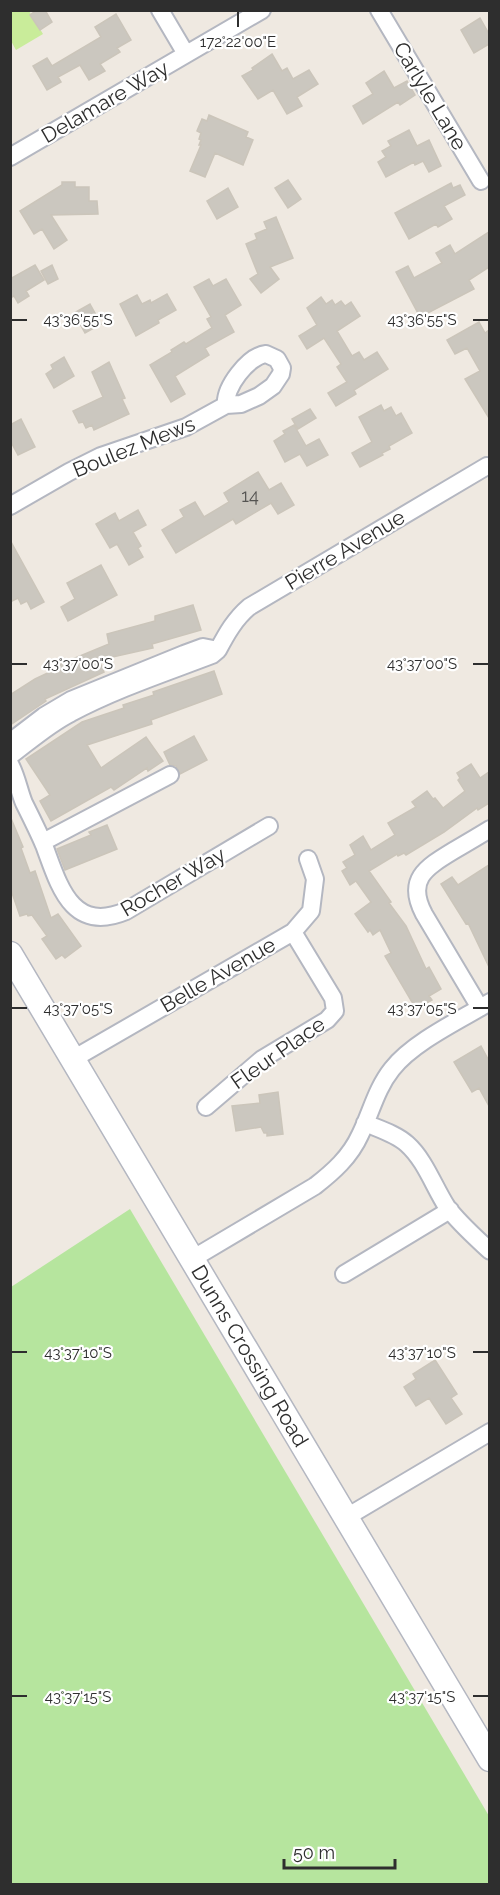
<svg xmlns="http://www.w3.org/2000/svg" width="500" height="1895" font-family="Raleway,sans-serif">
<rect width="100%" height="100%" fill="#efe9e1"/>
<!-- green -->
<path fill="#b6e59e" d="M130,1209l359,607v68h-478v-597z"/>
<!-- pitch -->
<path fill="#c9ec9a" d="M11,11h18l14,23 -27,16 -5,-9z"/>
<!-- building -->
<path fill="#cbc7bf" stroke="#cbc5ba" stroke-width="1.5" d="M37,10h8l7,12 -12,8 -10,-15z
M116,14l15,26 -14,8 3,4 -20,12 5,7 -16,9 -9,-15 -22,12 3,5 -14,8 -14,-24 14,-8 5,8 49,-29 -6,-10z
M480,18l9,16v10l-15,9 -13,-23z
M272,54l10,17 5,-3 6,11 16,-9 9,14 -21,13 5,9 -15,8 -14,-24 -15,9 -16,-23 11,-6 -1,-2z
M384,71l10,17 13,-7 8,14 -15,10 -2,-3 -35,22 -10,-18 20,-12 -7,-11z
M209,115l39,17 -2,5 7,3 -10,25 -28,-12 -10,24 -15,-6 11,-26h-2l2,-5 -2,-1 2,-6 -4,-2 5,-12 5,2z
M409,130l8,16 12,-6 12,26 -12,6 -6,-11 -8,4 -1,-3 -28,15 -8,-15 8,-5 -4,-6 9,-5 -3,-5z
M288,180l13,19 -13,9 -13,-20z
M62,182h13v5h14v14h8l1,13 -47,1 16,25 -13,9 -12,-20 -8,5 -14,-23 42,-26z
M451,183l2,5 7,-3 5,10 -21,11 8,13 -14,8 -2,-3 -27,15 -14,-26z
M228,188l10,19 -21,12 -10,-18z
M276,217l17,41 -23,9 9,12 -18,14 -11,-14 8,-5 -12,-30 11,-5 -2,-5 12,-5 -3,-7z
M489,232v35l-20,13 5,9 -54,28 -24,-45 12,-6 6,12 28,-15 -6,-10 14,-8 5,9z
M35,265l9,15 -18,11 3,5 -11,7 -4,-7 -4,2v-19z
M52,265l6,14 -10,5 -7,-13z
M209,279l4,7 13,-7 15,26 -16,10 9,17 -29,16 4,7 -34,21 10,18 -14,8 -21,-37 22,-13 -1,-2 13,-8 2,2 26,-16 -5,-9 4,-2 -17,-30z
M167,294l9,16 -18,10 1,3 -23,13 -16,-32 17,-9 5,9 8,-4 1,3z
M321,297l5,7 6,-4 3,5 6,-4 4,5 6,-4 9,14 -23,15 15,25 7,-4 5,8 13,-8 11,17 -34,21 2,4 -20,12 -8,-13 19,-11 -10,-15 4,-3 -17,-26 -17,11 -8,-13 18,-11 -10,-17z
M90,304l11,20 -16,9 -11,-20z
M479,322l6,11 4,-3v88l-24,-39 15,-8 -13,-23 -12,6 -8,-14z
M64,357l10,19 -20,12 -8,-14 7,-5 -2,-4z
M109,362l16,36 -3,1 7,15 -35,16 -2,-5 -6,3 -3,-6 -4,1 -6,-12 30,-14 -11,-25z
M381,405l3,6 7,-4 5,9 5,-3 11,20 -23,13 1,3 -8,4 1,2 -23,12 -8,-14 20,-11 -13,-25z
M310,409l6,9 -18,11 -6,-10z
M21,419l14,28 -17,8 -8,-15v-15z
M294,425l12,21 13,-7 9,16 -21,11 -7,-12 -15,8 -11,-21 11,-7 -2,-3z
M258,472l11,18 12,-7 13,22 -16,9 -7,-11 -35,21 -3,-5 -57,34 -14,-23 22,-13 -4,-7 15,-8 9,15 25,-15 -5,-9z
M138,510l8,15 -13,7 8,14 -3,2 5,9 -14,8 -12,-21 -7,4 -14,-24 19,-11 4,8z
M10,540l34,62 -13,7 -4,-8 -6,3 -3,-6 -8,4z
M101,565l16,30 -49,26 -7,-14 14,-8 -8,-16z
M193,605l8,25 -49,14 1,4 -54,12 5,12 -59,27 1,2 -36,24v-30l25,-16 17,-8 -1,-3 58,-24 -2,-10 48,-13v-5z
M214,671l8,23 -71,26 1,4 -65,21 14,23 45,-31 17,24 -15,10 -1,-3 -33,22 -3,-3 -60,34 -11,-20 10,-6 -24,-36 56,-37 42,-14 -1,-3 31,-10 -1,-3z
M194,736l13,24 -27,14 -4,-8 -6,-1 -6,-13z
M471,764l9,14 9,-6v31l-11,7 -1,-2 -33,24 -38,23 -2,-2 -6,3 -1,-2 -28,17 22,31 -2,1 17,23 20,43 3,-2 12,22 -12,7 3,4 -16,9 -31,-53 6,-3 -11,-23 -7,5 -3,-5 -2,2 -13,-18 16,-12 -15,-21 -6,4 -8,-14 5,-3 -4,-6 12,-7 -5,-10 13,-9 8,14 24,-15 -7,-12 28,-16 -4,-5 15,-11 6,8 2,-1 8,10 22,-17 -7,-11 2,-2 -3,-5z
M10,816l13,31 -2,1 9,25 5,-2 16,47 7,-4 23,32 -16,12 -3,-3 -6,4 -14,-20 5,-3 -15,-21 -4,1 -1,-2 -7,2 -10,-29z
M107,825l10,24 -52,21 -8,-21 34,-14 -2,-3z
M489,865v102l-21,-44 -2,1 -25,-40 11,-7 6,8z
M481,1046l8,15v45l-10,-18 -7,4 -18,-30z
M278,1092l5,42 -16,2v-3h-3l-3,-6 -25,4 -4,-25 28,-3 -1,-8z
M435,1360l22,34 -6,4 11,16 -16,10 -17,-26 -13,8 -12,-19 12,-8 -3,-5z"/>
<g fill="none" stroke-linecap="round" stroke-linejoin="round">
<defs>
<path id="street" d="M160,10l26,44
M379,10l102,171
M10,157l252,-147
M10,506l59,-34 32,-16 85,-29 40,-22 15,-1 18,-8 14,-10 8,-12 1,-6 -5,-9 -11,-5c-18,2 -42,34 -40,51
M218,650c9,-17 17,-31 31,-43l238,-141
M10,742l34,-26 27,-16 113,-46 19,-7 15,3 -6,5c-47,18 -96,34 -141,58 -22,11 -41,28 -61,43
M10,764c7,13 9,27 14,39 7,14 14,28 20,42 15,40 27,89 82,66l143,-85
M43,842l127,-67
M480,1008l-56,-94c-18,-34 1,-46 29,-63 12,-7 24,-14 37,-22
M73,1059l220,-127 18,-21 4,-32 -7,-20
M206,1107l56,-48 65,-39 8,-9 -2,-13 -40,-66
M365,1123c14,6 31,11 42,21 18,16 27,43 40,63 12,16 28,30 43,44
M192,1259l123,-73c18,-14 35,-29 45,-51 11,-22 16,-46 32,-66 21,-27 68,-49 98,-67
M344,1274l106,-64
M345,1518l145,-86"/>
<g id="secondary">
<path id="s1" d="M10,954l480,805"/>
</g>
</defs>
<!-- street casing -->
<use href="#street" stroke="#b4b7c1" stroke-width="20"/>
<!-- secondary casing -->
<use href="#secondary" stroke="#b4b7c1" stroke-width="27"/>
<!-- street -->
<use href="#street" stroke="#fff" stroke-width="16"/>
<!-- secondary -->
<use href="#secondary" stroke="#fff" stroke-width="24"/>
</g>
<!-- ticks -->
<path fill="none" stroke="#2e2e2e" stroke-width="2" d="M238,12v15M12,320h15M473,320h15M12,664h15M473,664h15M12,1008h15M473,1008h15M12,1352h15M473,1352h15M12,1696h15M473,1696h15"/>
<g text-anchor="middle" stroke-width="4.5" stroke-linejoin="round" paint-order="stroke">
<!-- number labels -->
<g font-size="18" fill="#555452">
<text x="250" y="502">14</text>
</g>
<!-- street labels -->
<g font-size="21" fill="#2e2e2e" stroke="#fff">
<text transform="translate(430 96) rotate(59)" y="7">Carlyle Lane</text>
<text transform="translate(105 102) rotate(-30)" y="7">Delamare Way</text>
<text transform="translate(134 447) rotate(-22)" y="7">Boulez Mews</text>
<text transform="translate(345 550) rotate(-31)" y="7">Pierre Avenue</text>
<text transform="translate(173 882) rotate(-30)" y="7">Rocher Way</text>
<text transform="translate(218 975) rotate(-30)" y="7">Belle Avenue</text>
<text transform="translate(278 1053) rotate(-35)" y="7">Fleur Place</text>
<text dy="7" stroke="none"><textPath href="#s1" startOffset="468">Dunns Crossing Road</textPath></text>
</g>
</g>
<g font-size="15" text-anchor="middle" fill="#2e2e2e" stroke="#fff" stroke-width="4.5" stroke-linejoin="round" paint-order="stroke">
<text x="238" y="47">172°22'00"E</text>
<text x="78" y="325">43°36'55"S</text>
<text x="422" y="325">43°36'55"S</text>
<text x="78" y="669">43°37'00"S</text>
<text x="422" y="669">43°37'00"S</text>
<text x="78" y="1014">43°37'05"S</text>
<text x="422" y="1014">43°37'05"S</text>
<text x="78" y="1358">43°37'10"S</text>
<text x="422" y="1358">43°37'10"S</text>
<text x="78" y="1702">43°37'15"S</text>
<text x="422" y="1702">43°37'15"S</text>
</g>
<!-- border -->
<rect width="500" height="1895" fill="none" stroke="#2e2e2e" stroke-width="24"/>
<!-- scale -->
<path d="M284 1859v9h111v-9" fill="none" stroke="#2e2e2e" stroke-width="3"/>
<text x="293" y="1859" font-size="18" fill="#2e2e2e" stroke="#ffffff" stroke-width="4.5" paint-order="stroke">50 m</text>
</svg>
